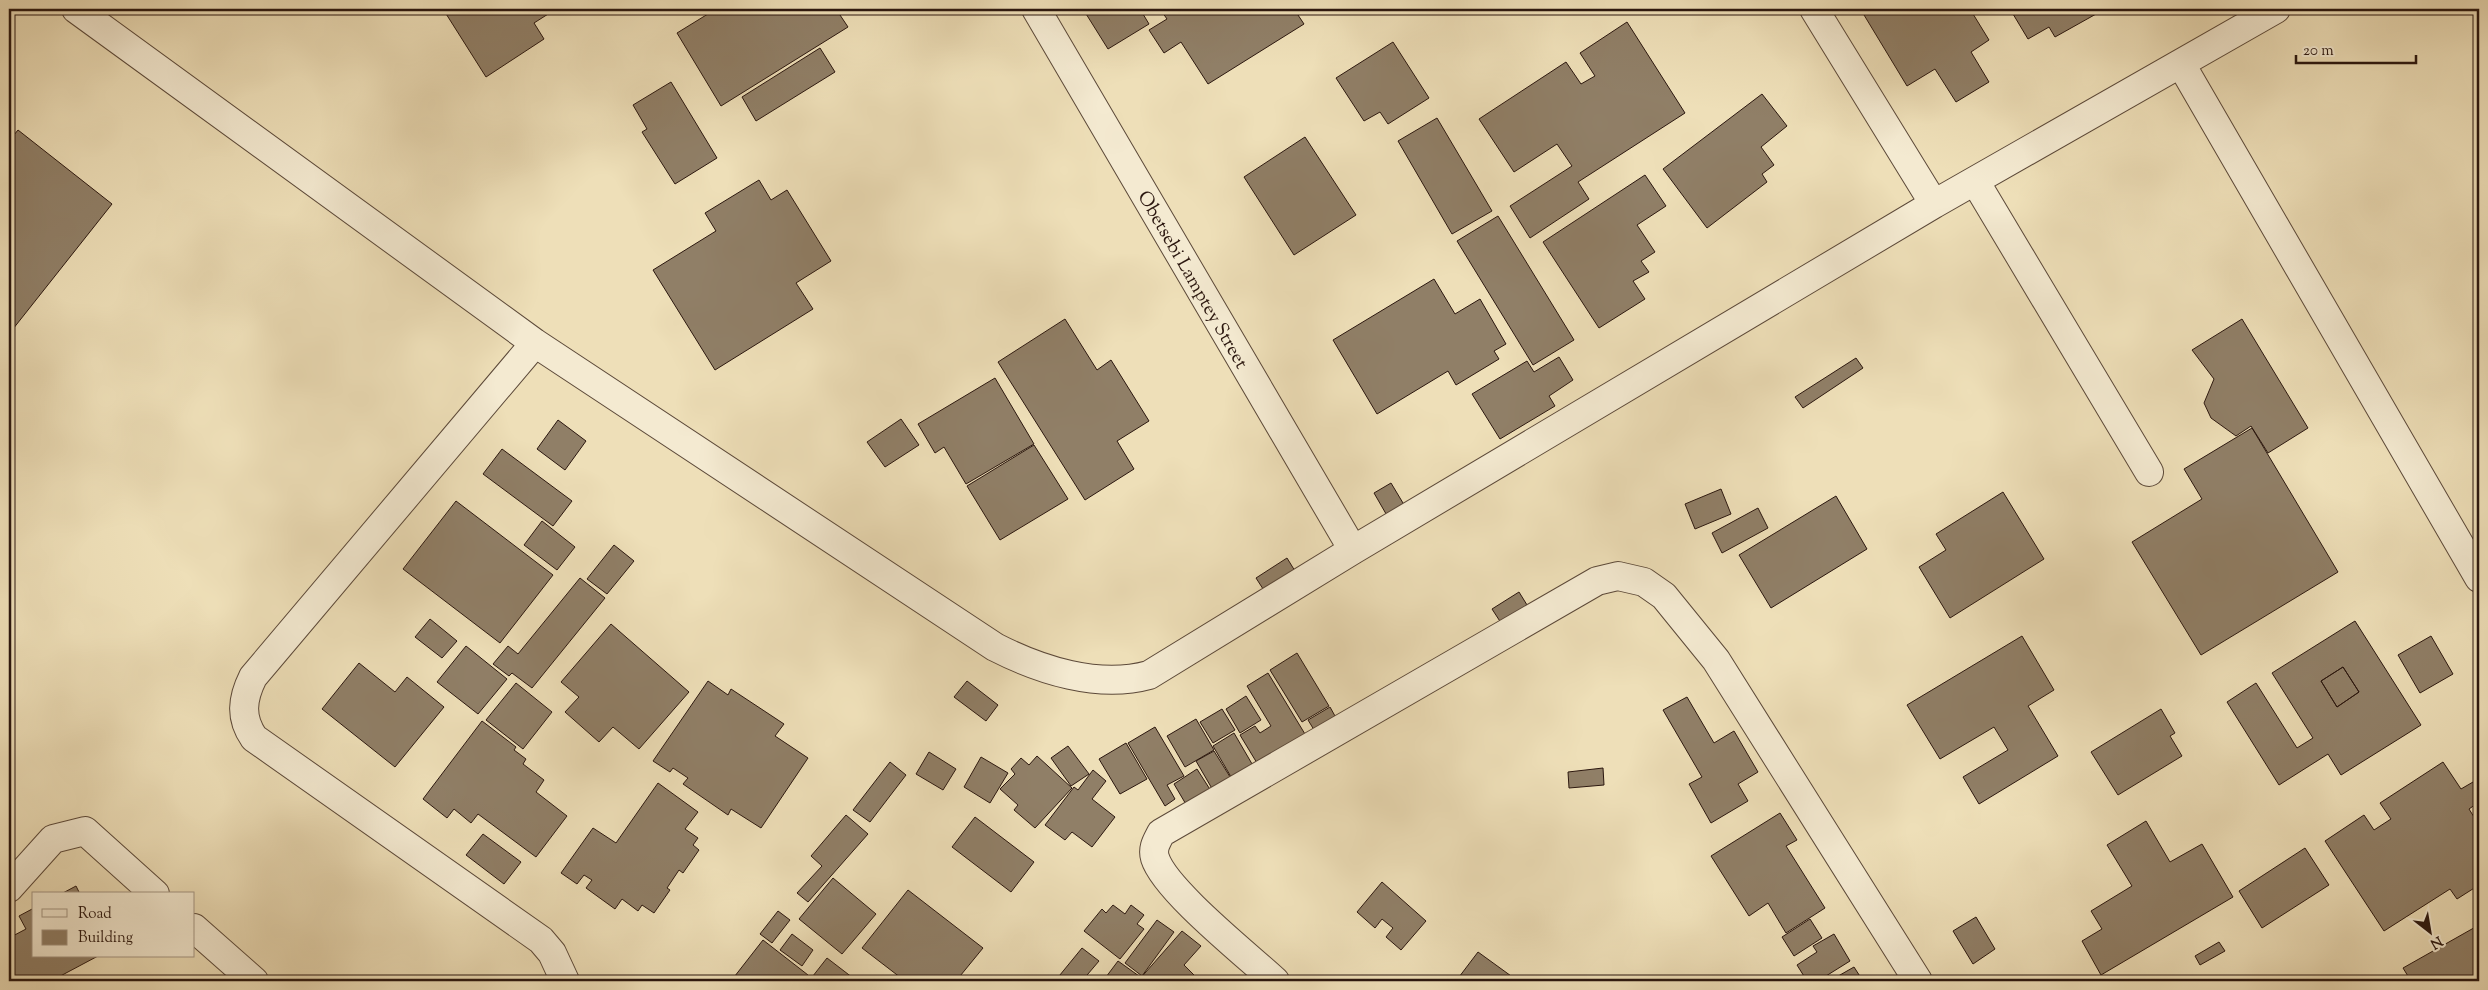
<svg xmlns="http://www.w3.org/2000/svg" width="2488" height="990" font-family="'Sorts Mill Goudy',serif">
<rect width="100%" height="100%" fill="#eedfb8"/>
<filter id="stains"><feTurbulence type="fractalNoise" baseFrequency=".004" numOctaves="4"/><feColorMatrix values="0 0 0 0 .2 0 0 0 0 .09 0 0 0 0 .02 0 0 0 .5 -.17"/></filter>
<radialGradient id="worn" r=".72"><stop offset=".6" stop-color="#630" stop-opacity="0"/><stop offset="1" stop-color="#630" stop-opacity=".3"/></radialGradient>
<!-- building -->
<path fill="#907f67" stroke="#2b170f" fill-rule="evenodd" d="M443,9h113l-22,14 10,16 -58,38z
M716,9h120l12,18 -127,79 -44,-73z
M1083,9h57l9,15 -41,25z
M1160,9h134l10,15 -96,60 -27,-42 -17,11 -15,-23 18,-11z
M1863,9h107l19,31 -18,12 18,30 -33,20 -21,-33 -28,17 -46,-76z
M2010,9h95l-50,28 -6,-10 -21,12z
M1627,22l58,91 -107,69 11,17 -59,39 -20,-32 62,-40 -15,-22 -43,28 -35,-53 87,-57 15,22 14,-8 -15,-23z
M1393,42l36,56 -41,26 -8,-12 -16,9 -28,-43z
M820,48l15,24 -79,49 -14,-24z
M671,82l46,76 -42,26 -33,-52 5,-3 -14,-24z
M1762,94l25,32 -26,21 13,18 -12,9 5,8 -60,46 -44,-59z
M1437,118l55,93 -40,23 -54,-93z
M18,130l94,74 -103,130v-193z
M1305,137l51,78 -62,40 -50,-78z
M1645,175l21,31 -29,19 18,27 -14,9 8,11 -16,9 12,18 -46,29 -56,-86z
M759,180l12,20 16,-10 44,71 -35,22 17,26 -98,61 -62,-100 63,-39 -11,-18z
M1498,216l76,124 -41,25 -76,-124z
M1434,279l21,35 25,-15 26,45 -12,7 5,8 -43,26 -8,-14 -71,43 -44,-74z
M1065,319l32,51 14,-10 38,61 -32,20 17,28 -49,31 -87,-138z
M2242,319l66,109 -40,25 -17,-27 -15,10 -25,-18 -7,-15 10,-24 -22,-29z
M1559,357l14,23 -24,16 6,10 -55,33 -28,-45 55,-33 7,11z
M1856,358l7,10 -60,40 -8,-11z
M995,378l39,66 -68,40 -22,-37 -9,6 -17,-29z
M901,419l18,26 -34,22 -18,-25z
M558,420l28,21 -21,29 -28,-21z
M2252,428l86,144 -137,83 -69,-113 70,-43 -18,-30z
M1034,445l34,54 -68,41 -33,-54z
M502,449l70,52 -19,25 -70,-52z
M1391,483l15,25 -17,11 -15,-26z
M1721,489l10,25 -36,15 -10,-25z
M2003,492l41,67 -94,59 -31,-51 27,-17 -10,-16z
M1836,496l31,53 -96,59 -32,-53z
M456,501l97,74 -53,68 -97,-74z
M1758,508l10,20 -46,25 -10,-20z
M542,521l33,26 -18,23 -33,-25z
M614,545l20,16 -27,33 -20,-15z
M1287,558l8,13 -30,21 -9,-14z
M580,578l25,20 -73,90 -20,-15 -3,3 -16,-12 15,-18 10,8z
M1519,592l13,21 -27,16 -13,-20z
M430,619l27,22 -15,17 -27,-21z
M2355,621l66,104 -80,50 -13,-21 -49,31 -52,-83 29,-19 41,65 16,-10 -41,-65zM2343,667l16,25 -22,15 -16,-26z
M611,624l78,68 -50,57 -26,-22 -14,15 -34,-30 14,-15 -18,-15z
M2022,636l32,54 -26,16 30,50 -79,48 -16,-27 45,-27 -14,-23 -54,32 -33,-54z
M2431,636l22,38 -33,19 -22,-38z
M466,646l41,33 -29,35 -41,-32z
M1297,653l32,53 -27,16 -32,-52z
M359,663l36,29 12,-15 37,30 -49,60 -73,-58z
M2343,667l16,25 -22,15 -16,-26z
M1268,673l40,66 -48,29 -20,-33 15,-9 5,7 11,-7 -24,-40z
M708,681l20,14 3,-6 53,35 -9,12 33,22 -47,70 -30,-19 -3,6 -45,-31 5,-6 -15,-10 -3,4 -17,-11z
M967,681l31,24 -12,16 -32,-24z
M516,683l36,29 -29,37 -37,-29z
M1246,696l15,24 -21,13 -14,-24z
M1687,697l27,46 20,-12 24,41 -20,12 10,17 -37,22 -22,-39 13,-7 -39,-67z
M1330,707l10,18 -21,13 -11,-18z
M1222,709l13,21 -22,13 -13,-21z
M2161,709l14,24 -5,3 12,20 -64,39 -27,-43z
M1196,719l18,31 -29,17 -18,-31z
M482,721l34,26 -2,3 12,9 -3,5 21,16 -8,12 31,24 -31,41 -58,-43 -7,9 -17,-14 -7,9 -24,-19z
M1155,727l29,49 -17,9 8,14 -10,7 -37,-63z
M1234,733l21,36 -21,13 -21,-36z
M1126,743l21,36 -27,15 -21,-35z
M1068,746l21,28 -18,12 -20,-28z
M1214,751l18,29 -18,12 -18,-31z
M929,752l27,17 -13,21 -27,-16z
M1037,756l35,32 -37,40 -21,-18 4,-5 -18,-16 15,-15 -4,-5 10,-11 8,7z
M981,757l27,16 -18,30 -26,-16z
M890,762l16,13 -36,47 -17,-12z
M2443,762l18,27 12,-7 6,10v10l-10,7 10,16v60l-22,14 -7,-10 -66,42 -59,-90 39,-26 10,15 17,-11 -11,-16z
M1603,768l1,17 -35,3 -1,-16z
M1197,769l14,22 -24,15 -13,-22z
M1093,770l13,11 -14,18 23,18 -23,30 -20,-15 -7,8 -20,-15 29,-38 4,3z
M658,783l40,29 -13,17 13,9 -5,7 6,5 -16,23 -4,-3 -12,18 3,2 -16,23 -12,-8 -4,6 -16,-12 -7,10 -29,-21 6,-8 -8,-5 -7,9 -16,-11 32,-45 23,15z
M1780,813l17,27 -11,6 39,62 -39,25 -18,-30 -19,13 -38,-60z
M846,815l22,19 -60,68 -11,-9 25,-27 -11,-10z
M975,817l59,45 -23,30 -59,-45z
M2146,821l24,41 32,-18 31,53 -132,78 -19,-34 20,-12 -11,-18 41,-25 -25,-41z
M483,834l38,28 -17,22 -38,-29z
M2305,848l24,37 -67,43 -23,-37z
M833,878l43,36 -34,40 -43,-35z
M1382,882l44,39 -25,29 -15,-13 7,-9 -11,-9 -7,9 -18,-16z
M76,886l4,8h-19z
M908,890l75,58 -27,33h-51l-43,-33z
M1113,905l12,9 6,-9 13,10 -7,9 7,5 -24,30 -36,-28 18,-22 4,4z
M34,908v48h64l-47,25h-42v-43l17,-9 -7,-13z
M778,911l12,9 -18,23 -12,-9z
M1976,917l19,32 -22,15 -20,-33z
M1810,919l12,19 -28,18 -12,-19z
M1157,920l17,12 -32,44 -17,-13z
M2479,925v56h-68l-8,-13z
M1182,931l19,15 -17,19 10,10 -5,6h-51z
M792,934l21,16 -11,16 -22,-16z
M1834,934l16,27 -32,20h-11l-10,-16 20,-13 -4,-6z
M763,940l45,35 -5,6h-72z
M2219,942l6,9 -25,14 -5,-9z
M1082,948l17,13 -17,20h-27z
M1478,952l40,29h-62z
M827,958l30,23h-48z
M1118,961l21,15 -3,5h-33z
M1854,967l9,14h-29l-1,-2z"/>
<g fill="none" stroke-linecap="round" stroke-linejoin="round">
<defs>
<path id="minor" d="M76,9l459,334 460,304c45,23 103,42 154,28l204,-125 581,-346 -120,-195
M1036,9l317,541
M2181,64l298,514
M1975,181l174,291
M1934,204l342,-195
M535,343l-282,334c-11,22 -13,41 1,61l287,202 11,13 13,28
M9,888l44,-49 32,-8 70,63
M194,928l60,53
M1275,981c-28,-26 -110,-91 -120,-123 -3,-10 2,-17 6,-25l436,-252 21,-5 26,6 20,14 52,64 202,321"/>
</defs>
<!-- minor casing -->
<use href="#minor" stroke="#5c4939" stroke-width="30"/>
<!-- minor -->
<use href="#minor" stroke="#f4ead1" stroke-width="28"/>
</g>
<g text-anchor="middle" stroke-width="5" stroke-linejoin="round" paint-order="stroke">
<!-- street labels -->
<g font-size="19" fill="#2b170f" stroke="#f4ead1">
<text transform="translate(1194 279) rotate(60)" y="7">Obetsebi Lamptey Street</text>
</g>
</g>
<!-- margin -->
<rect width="2488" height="990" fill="none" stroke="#eedfb8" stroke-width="30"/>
<rect x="10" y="10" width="2468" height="970" fill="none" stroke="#2b170f" stroke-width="2.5"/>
<rect x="15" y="15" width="2458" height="960" fill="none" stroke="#2b170f"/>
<!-- legend -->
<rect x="32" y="892" width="162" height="65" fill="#f4ead1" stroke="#a49683"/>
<rect x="42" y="909" width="25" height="8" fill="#f4ead1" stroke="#a49683"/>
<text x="78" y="918" font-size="15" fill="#2b170f">Road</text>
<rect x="42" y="930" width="25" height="15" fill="#907f67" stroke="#a49683"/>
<text x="78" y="942" font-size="15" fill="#2b170f">Building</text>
<!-- north arrow -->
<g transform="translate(2430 932) rotate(149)" stroke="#f4ead1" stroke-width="4" paint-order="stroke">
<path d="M0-4L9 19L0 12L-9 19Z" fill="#2b170f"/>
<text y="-8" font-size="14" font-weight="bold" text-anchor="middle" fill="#2b170f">N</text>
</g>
<!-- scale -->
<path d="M2296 55v8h120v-8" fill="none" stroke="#2b170f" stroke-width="2.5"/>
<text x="2303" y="55" font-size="15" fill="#2b170f" stroke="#f4ead1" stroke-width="4" paint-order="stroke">20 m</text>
<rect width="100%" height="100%" filter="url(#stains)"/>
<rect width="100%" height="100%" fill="url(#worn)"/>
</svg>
